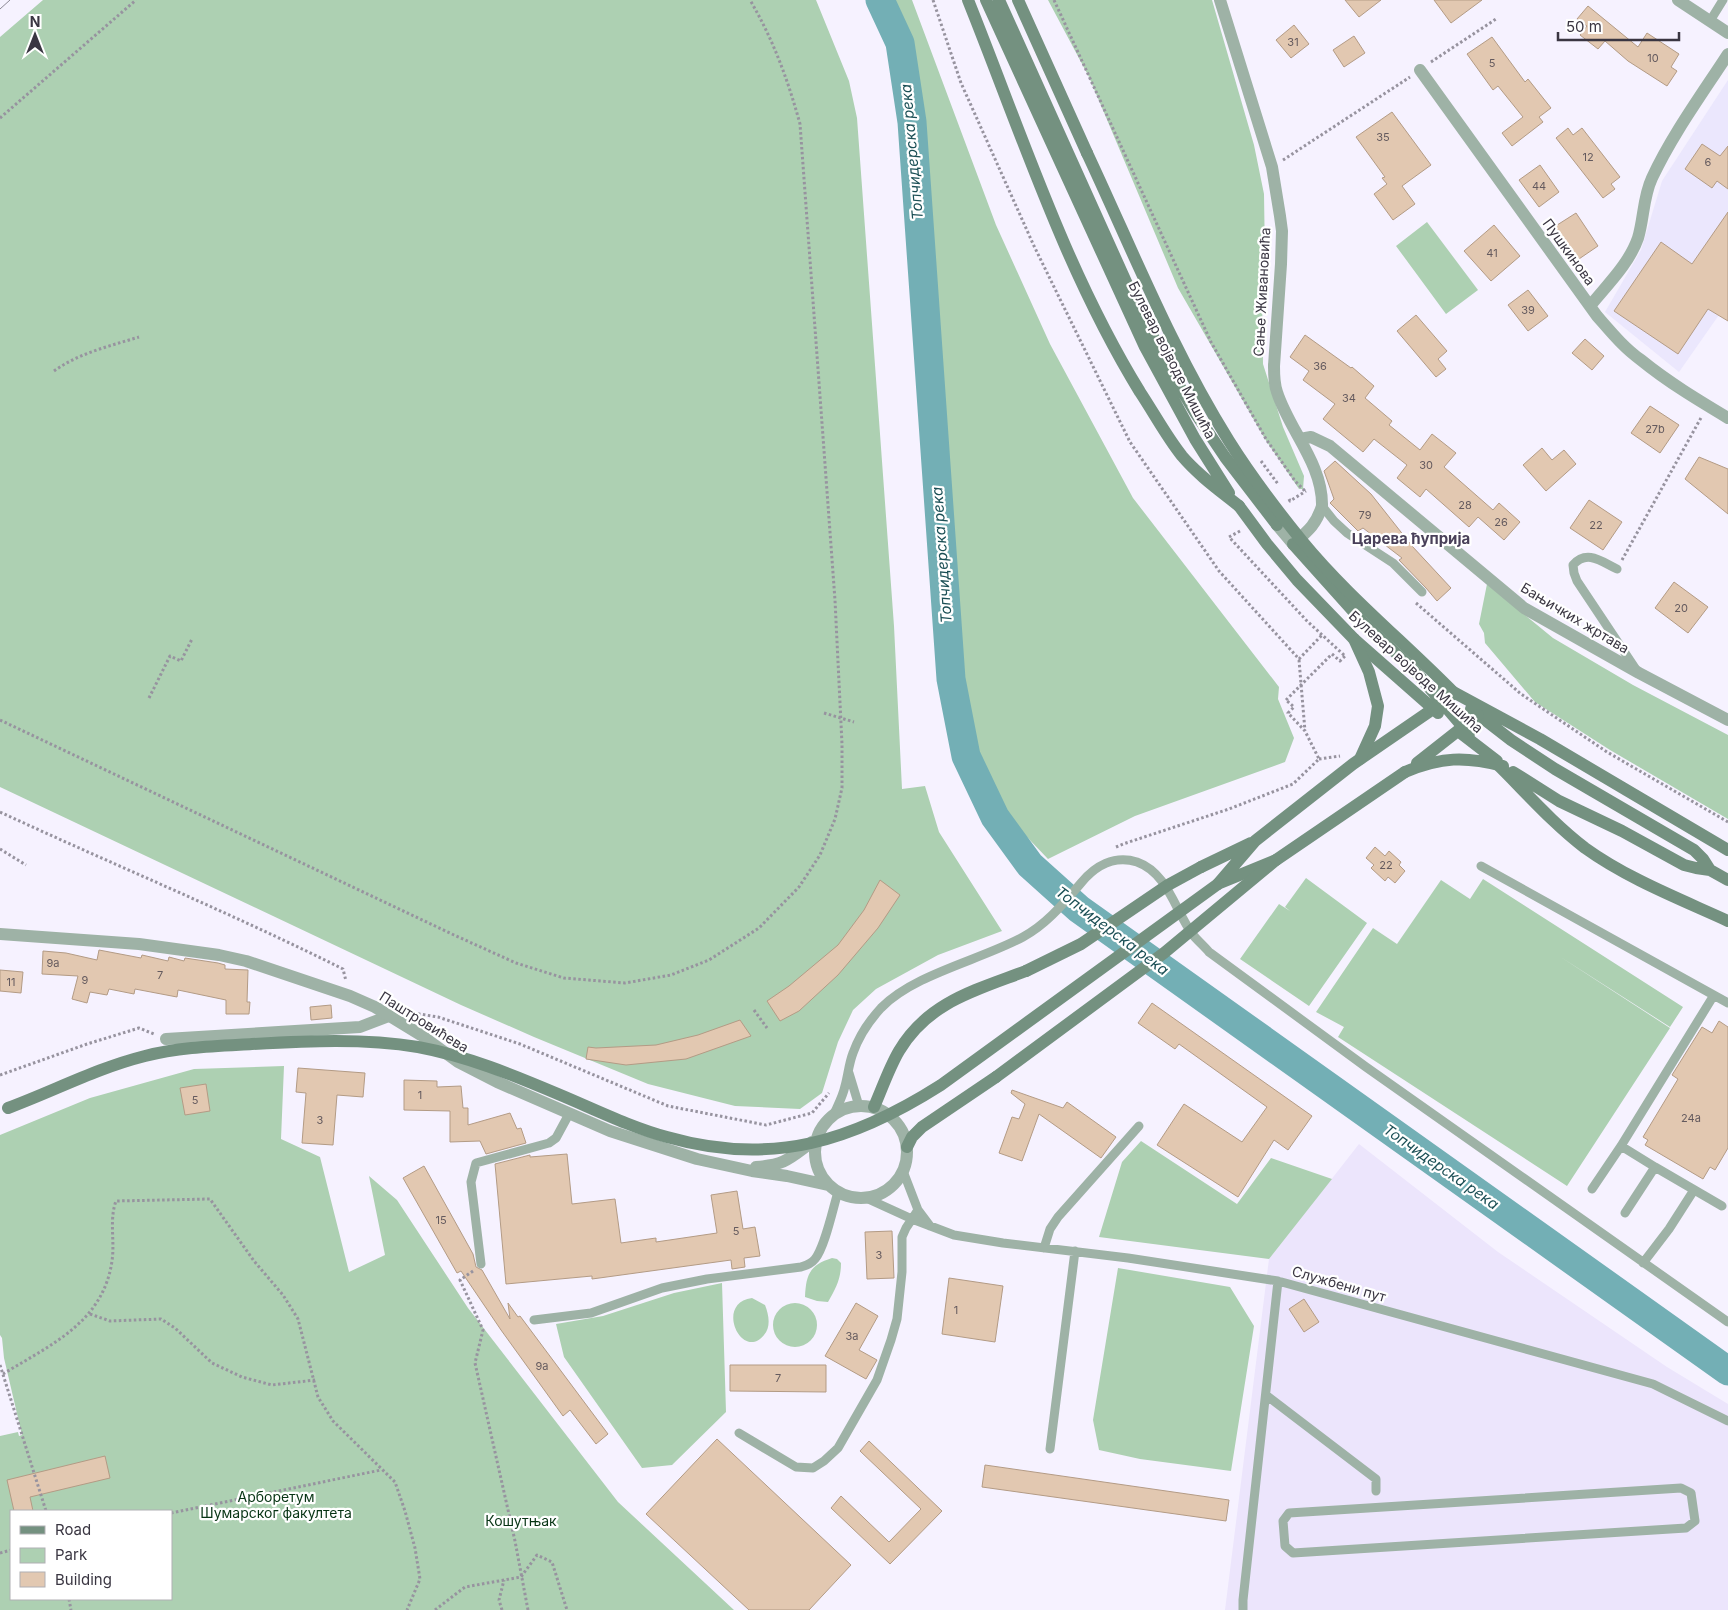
<svg xmlns="http://www.w3.org/2000/svg" width="1728" height="1610" font-family="Inter,sans-serif">
<rect width="100%" height="100%" fill="#f6f2ff"/>
<!-- built -->
<path fill="#ece5fc" d="M1359,1144l139,108 169,115 61,37v206h-503l44,-351z"/>
<!-- education -->
<path fill="#ebe7fd" d="M1728,80v222l-49,70 -74,-60 36,-62 21,-69z"/>
<!-- green -->
<path fill="#add0b2" fill-rule="evenodd" d="M43,0h773l33,81 8,37 37,508 8,163 23,-3 14,46 63,99 -64,24 -62,34 -23,21 -15,32 -16,51 -22,16 -65,-3 -87,-22 -114,-47 -73,-32 -461,-218v-750z
M889,0h23l84,225 54,119 83,154 146,189 -1,12 16,39 -9,24 -150,54 -87,43 -67,-70 -27,-169 -15,-252 -24,-297 -8,-29z
M1048,0h164l42,145 10,49 1,66 -3,31 1,73 20,63 21,49 -1,13h-4l-34,-50 -87,-151 -89,-211z
M1427,222l51,68 -32,24 -50,-68z
M1487,584l66,54 80,47 95,50v84l-118,-69 -75,-48 -50,-59 -1,-10 -5,-9z
M1306,878l61,45 -58,83 -69,-47 39,-55 11,7 -5,-4z
M1483,879l200,128 -13,20 -111,-71 111,72 -103,158 -229,-149 6,-10 -28,-15 57,-84 24,16 44,-64 29,19z
M284,1066l-3,73 39,18 29,115 36,-17 -16,-79 28,24 71,108 150,194 116,108h-734v-174l18,-4 1,4 3,-1 -18,-77 -2,-20 -2,-3v-200l90,-37 104,-29zM11,1511h160v88h-160z
M1141,1141l96,63 34,-46 61,21 -63,80 -170,-22 23,-75z
M832,1258l5,1 4,4c0,16 -5,25 -13,39l-11,-1 -12,-4c1,-23 5,-32 27,-39z
M1118,1268l112,19 24,39 -23,145 -91,-12 -41,-9 -6,-30z
M722,1283l4,129 -54,53 -30,3 -78,-111 -8,-33 47,-8 71,-23z
M752,1298l13,7c4,10 6,22 -1,30 -22,27 -50,-32 -12,-37z
M773 1325a22 22 0 1 1 44 0a22 22 0 1 1-44 0Z"/>
<g fill="none" stroke-linecap="round" stroke-linejoin="round">
<!-- river -->
<path stroke="#73afb5" stroke-width="29" d="M880,0l20,43 12,79 39,557 15,77 29,61 35,48 49,44 649,462"/>
</g>
<!-- building -->
<path fill="#e2c8b1" stroke="#b39b85" d="M1345,0h36l-22,17z
M1434,0h48l-31,23z
M1588,6l50,41 9,-14 32,21 -8,13 6,4 -10,15 -39,-25 -23,-20 -7,8 -18,-14 7,-9 -10,-7z
M1294,25l15,19 -18,14 -15,-18z
M1354,36l11,17 -21,14 -11,-17z
M1492,37l33,45 3,-3 23,29 -12,9 4,5 -31,24 -10,-13 21,-16 -25,-31 -5,4 -26,-36z
M1392,112l39,53 -29,21 13,18 -22,16 -19,-26 13,-10 -5,-6 3,-1 -29,-40z
M1568,128l5,7 9,-7 38,49 -9,7 4,5 -12,9 -47,-60z
M1702,144l18,12 8,-10v43l-11,-8 -5,7 -27,-19z
M1540,165l19,27 -20,15 -20,-27z
M1728,212v109l-20,-12 -30,45 -64,-43 47,-69 31,22z
M1576,213l22,33 -22,15 -22,-34z
M1494,225l26,31 -29,25 -27,-30z
M1528,290l20,26 -20,15 -20,-26z
M1416,315l31,36 -9,8 8,10 -10,8 -39,-46z
M1305,335l46,33 1,-1 22,19 -9,12 27,23 -3,4 31,25 12,-16 24,19 -12,14 49,43 6,-7 21,19 -16,18 -26,-23 -9,10 -43,-38 -6,8 -23,-19 10,-13 -33,-26 -11,13 -40,-33 12,-15 -32,-24 6,-9 -19,-14z
M1585,339l19,17 -12,14 -20,-17z
M1650,406l29,19 -19,28 -29,-20z
M1542,448l10,12 12,-10 12,14 -30,27 -23,-26z
M1699,457l29,12v45l-43,-35z
M1335,461l36,33 41,52 39,42 -14,13 -11,-13 -27,-28 3,-2 -39,-30 -5,3 -28,-28 4,-4 -10,-28z
M1589,500l33,22 -19,28 -33,-22z
M1674,582l34,25 -20,26 -33,-25z
M1375,847l10,9 4,-5 12,11 -2,3 6,6 -10,12 -7,-6 -3,4 -14,-13 3,-3 -8,-7z
M880,880l20,15 -22,33 -40,47 -39,36 -19,10 -13,-20 22,-15 49,-41 26,-35z
M99,950l42,8 1,-3 26,6 1,-4 15,4 1,-3 33,5 7,2v4l23,1 -1,32h3l-1,12h-23v-14l-48,-10 -1,7 -42,-8 -1,5 -25,-5 -2,6 -17,-3 -3,11 -15,-4 6,-23 -36,-2 1,-23 23,2 31,7z
M0,970l23,2 -2,21 -21,-2z
M1152,1003l160,113 -24,34 -14,-10 -36,57 -81,-52 27,-41 58,38 25,-35 -88,-63 -4,5 -37,-26z
M331,1005l1,13 -21,2 -1,-13z
M740,1020l11,16 -65,23 -60,6 -40,-6 2,-12 8,1 60,-3 42,-10z
M1719,1021l9,6v121l-13,22 -5,-3 -7,12 -58,-34 3,-5 -5,-3 35,-58 -6,-4 30,-48 10,6z
M298,1068l67,5 -2,24 -26,-2 -4,50 -31,-2 4,-50 -10,-1z
M404,1080l33,1v6l24,-1 2,22h5v17l42,-12 7,16 4,-1 5,15 -40,11 -6,-13 -30,1v-31l-46,-1z
M206,1084l4,27 -25,4 -5,-27z
M1012,1090l51,18 4,-6 49,35 -15,21 -62,-44 -17,47 -23,-8 13,-36 7,2 6,-15 -14,-11z
M567,1154l5,50 43,-5 6,44 35,-5v4l61,-9 -6,-38 26,-4 6,38 12,-2 5,29 -16,2 1,9 -13,2 -1,-9 -139,19v-3l-86,8 -11,-120 35,-9v2z
M424,1166l49,88 3,13 6,3 28,49 -2,-16 10,14 2,-1 88,118 -12,10 -26,-34 -7,6 -62,-86 -40,-59 -4,2 -54,-95z
M892,1231l2,47 -27,1 -2,-47z
M949,1278l54,8 -8,56 -53,-8z
M1304,1299l15,23 -15,10 -15,-23z
M856,1303l22,13 -19,34 18,10 -11,19 -41,-23z
M730,1365h96v27l-96,-1z
M717,1439l134,126 -42,45h-60l-103,-96z
M869,1441l73,70 -52,53 -59,-56 10,-12 48,46 32,-33 -61,-58z
M105,1456l5,22 -80,19 3,14h-19l-7,-31z
M985,1465l244,35 -3,21 -244,-34z"/>
<g fill="none" stroke-linecap="round" stroke-linejoin="round">
<!-- path -->
<path stroke="#97939f" stroke-width="3" stroke-dasharray="2.5 2.5" stroke-linecap="butt" d="M933,0l28,83 73,163 96,196 89,129 80,88 23,-24
M1054,0l157,342 55,97 29,42 10,10
M1431,62l65,-43
M0,118l136,-118
M1283,160l127,-83
M54,371c25,-18 56,-25 85,-34
M1261,461l17,23
M1289,499l1,2 16,-10
M1240,531l-11,6 78,84 38,35
M1622,560l80,-144
M1416,603l105,91 86,58 121,70
M1332,654l8,7 5,-5
M1299,660l6,71
M149,698l21,-42 11,5 11,-22
M824,713l30,9
M0,720l454,215 62,28 48,15 61,5 46,-8 38,-15 50,-32 40,-41 21,-32 15,-36 7,-31v-44l-7,-144 -35,-476c-12,-44 -27,-85 -50,-124
M1319,759l21,-3
M0,812c114,53 231,101 343,157l3,12
M1116,847l7,-3 106,-35 64,-25 26,-25 -14,-28 -17,-18 6,-6 -8,-7
M0,849l26,16
M754,1010l13,18
M413,1013l25,4 82,27 148,62 98,19 46,-12 17,-20
M0,1075l87,-31 52,-16 15,6
M473,1271l-13,9 23,50 -8,33 40,178 13,69
M90,1314l20,7 51,-2 14,9 37,35 30,14 30,8 43,-5
M0,1365l46,146
M3,1374c47,-29 100,-51 109,-113 3,-20 -3,-41 4,-60l94,-2 44,62 29,34 15,24 20,78 15,24 62,61 10,29 10,37 5,31 -13,31
M171,1513l210,-43
M0,1553l11,-3
M69,1599l2,11
M435,1610l30,-23 56,-10 16,-22 15,7 15,48
M502,1610l-3,-10 5,-20"/>
<!-- service -->
<path stroke="#9eb2a6" stroke-width="9" d="M1710,21l13,-21
M1322,506l12,15 13,12 46,30 29,29
M1617,569c-15,-7 -30,-20 -44,-4l1,8 3,8 60,90
M1481,866l247,137
M849,1073l10,33
M834,1114c4,-9 9,-18 11,-28 3,-11 4,-23 8,-33 6,-17 16,-32 28,-45 33,-34 100,-48 142,-71 24,-13 40,-33 58,-54 14,-17 33,-28 56,-21 31,11 38,49 56,73 5,6 11,11 16,17l157,115 362,255
M1621,1146l34,21 67,39
M903,1171l15,39 12,16
M1592,1189l29,-43 93,-151
M866,1198l46,21 42,16 49,8 125,15 150,23 375,103 75,37
M1625,1213l30,-46
M1044,1248l6,-19 8,-12 81,-91
M1643,1263l26,-34 25,-39
M481,1264l-10,-82 5,-19 73,-20 7,-5 13,-24
M534,1320l57,-7 71,-25 45,-9 94,-12c6,-2 10,-3 14,-8 10,-12 18,-51 23,-67
M1266,1395l110,84v12
M739,1433l57,34 17,1 11,-7 14,-13 39,-68 14,-40 6,-21 5,-47v-35l4,-9 12,-18
M1050,1449l25,-198
M1681,1488l10,5 4,28 -9,7 -393,25 -8,-7 -2,-25 6,-8z
M1243,1610v-10l35,-319"/>
<!-- minor -->
<path stroke="#9eb2a6" stroke-width="12" d="M1678,0l50,33
M1420,70l177,246c14,16 27,32 44,44 27,22 57,40 87,58
M1590,306c17,-21 39,-42 48,-68 6,-20 5,-41 14,-60 20,-43 50,-84 76,-124
M1274,366c0,9 0,18 3,26 12,38 46,72 45,114
M1300,439l11,-2 19,9 194,162 115,65 89,47
M1277,525l16,19
M166,1039l194,-12 29,-11"/>
<!-- tertiary -->
<path stroke="#9eb2a6" stroke-width="12" d="M1220,0l52,167 8,49 2,15 -1,33 -7,102
M1293,544c15,-13 23,-19 29,-38
M0,934l139,10 80,11 27,6 104,35 25,11 46,28 37,27 39,20 113,49 87,28 55,12 35,5 41,9
M815 1152a46 46 0 1 1 92 0a46 46 0 1 1-92 0Z
M756,1167c29,-2 33,-8 56,-25"/>
<!-- secondary -->
<path stroke="#749180" stroke-width="12" d="M968,0c53,132 97,270 172,392 14,21 26,44 42,64 16,19 37,34 57,50
M986,0l159,347 50,92 34,54
M999,0l128,284 41,83 28,47 29,43 52,68
M1018,0l69,153
M1293,544l69,77 54,51 53,62
M1354,639l84,74
M1444,687l96,52 188,111
M1471,709l40,31 44,29 139,81 9,9 7,11
M1493,760c30,29 58,62 92,88 43,31 95,51 143,73
M1513,772l46,29 63,30 62,34 12,3 14,2 18,10
M1201,867l50,-24
M1220,883l56,-23 129,-88
M1218,884l37,-43 98,-77 80,-55
M874,1107c8,-18 15,-39 25,-56 29,-49 77,-61 127,-80
M907,1147l5,-10 10,-10 74,-50"/>
<!-- tram -->
<path stroke="#8d8995" stroke-width="1" d="M0,9l10,-9"/>
<!-- path-bridge -->
<path stroke="#97939f" stroke-width="3" stroke-dasharray="2.5 2.5" stroke-linecap="butt" d="M1286,700l46,-46"/>
<!-- secondary-bridge -->
<path stroke="#749180" stroke-width="12" d="M1087,153c45,96 85,197 142,288 22,35 47,68 73,100 46,56 102,101 152,152l-21,16
M1239,506l28,38 30,36 57,59 15,33 9,34 -3,20 -15,33
M1458,731l39,30
M1417,763l61,-48
M1405,772c36,-15 60,-16 98,-6
M1026,971l55,-27 87,-59 33,-18
M996,1077l168,-124 112,-93
M8,1108c46,-17 89,-40 137,-52 34,-9 71,-10 107,-12 55,-3 112,-6 166,3 49,9 95,28 140,47 36,15 72,33 109,43 105,30 186,4 274,-52l277,-201"/>
</g>
<g text-anchor="middle" stroke-width="4.5" stroke-linejoin="round" paint-order="stroke">
<!-- number labels -->
<g font-size="11" fill="#645a5e">
<text x="1293" y="46">31</text>
<text x="1653" y="62">10</text>
<text x="1492" y="67">5</text>
<text x="1383" y="141">35</text>
<text x="1588" y="161">12</text>
<text x="1708" y="166">6</text>
<text x="1539" y="190">44</text>
<text x="1492" y="257">41</text>
<text x="1528" y="314">39</text>
<text x="1320" y="370">36</text>
<text x="1349" y="402">34</text>
<text x="1655" y="433">27b</text>
<text x="1426" y="469">30</text>
<text x="1465" y="509">28</text>
<text x="1365" y="519">79</text>
<text x="1501" y="526">26</text>
<text x="1596" y="529">22</text>
<text x="1681" y="612">20</text>
<text x="1386" y="869">22</text>
<text x="53" y="967">9a</text>
<text x="160" y="979">7</text>
<text x="85" y="984">9</text>
<text x="11" y="986">11</text>
<text x="420" y="1099">1</text>
<text x="195" y="1104">5</text>
<text x="1691" y="1122">24a</text>
<text x="320" y="1124">3</text>
<text x="441" y="1224">15</text>
<text x="736" y="1235">5</text>
<text x="879" y="1259">3</text>
<text x="956" y="1314">1</text>
<text x="852" y="1340">3a</text>
<text x="542" y="1370">9a</text>
<text x="778" y="1382">7</text>
</g>
<!-- street labels -->
<g font-size="14" fill="#3a3642" stroke="#fff">
<text transform="translate(1569 252) rotate(54)" y="5">Пушкинова</text>
<text transform="translate(1262 292) rotate(-87)" y="5">Сање Живановића</text>
<text transform="translate(1172 360) rotate(63)" y="5">Булевар војводе Мишића</text>
<text transform="translate(1575 618) rotate(31)" y="5">Бањичких жртава</text>
<text transform="translate(1416 672) rotate(42)" y="5">Булевар војводе Мишића</text>
<text transform="translate(424 1022) rotate(32)" y="5">Паштровићева</text>
<text transform="translate(1339 1284) rotate(16)" y="5">Службени пут</text>
</g>
<!-- park labels -->
<g font-size="14" fill="#073414" stroke="#fff">
<text x="276" y="1502">Арборетум<tspan x="276" dy="16">Шумарског факултета</tspan></text>
<text x="521" y="1526">Кошутњак</text>
</g>
<!-- water labels -->
<g font-size="15" font-style="italic" fill="#1b4f55" stroke="#fff">
<text transform="translate(912 152) rotate(-95)" y="5">Топчидерска река</text>
<text transform="translate(942 555) rotate(-94)" y="5">Топчидерска река</text>
<text transform="translate(1112 931) rotate(37)" y="5">Топчидерска река</text>
<text transform="translate(1441 1167) rotate(35)" y="5">Топчидерска река</text>
</g>
<!-- neighbourhood labels -->
<g font-size="15" font-weight="bold" fill="#494059" stroke="#fff">
<text x="1411" y="544">Царева ћуприја</text>
</g>
</g>
<!-- legend -->
<rect x="10" y="1510" width="162" height="90" fill="#ffffff" stroke="#b0afb3"/>
<rect x="20" y="1526" width="25" height="8" fill="#749180" stroke="#b0afb3"/>
<text x="55" y="1535" font-size="15" fill="#3a3642">Road</text>
<rect x="20" y="1548" width="25" height="15" fill="#add0b2" stroke="#b0afb3"/>
<text x="55" y="1560" font-size="15" fill="#3a3642">Park</text>
<rect x="20" y="1572" width="25" height="15" fill="#e2c8b1" stroke="#b0afb3"/>
<text x="55" y="1585" font-size="15" fill="#3a3642">Building</text>
<!-- north arrow -->
<g transform="translate(35 35)" stroke="#ffffff" stroke-width="4" paint-order="stroke">
<path d="M0-4L9 19L0 12L-9 19Z" fill="#3a3642"/>
<text y="-8" font-size="14" font-weight="bold" text-anchor="middle" fill="#3a3642">N</text>
</g>
<!-- scale -->
<path d="M1558 32v8h121v-8" fill="none" stroke="#3a3642" stroke-width="2.5"/>
<text x="1566" y="32" font-size="15" fill="#3a3642" stroke="#ffffff" stroke-width="4" paint-order="stroke">50 m</text>
</svg>
